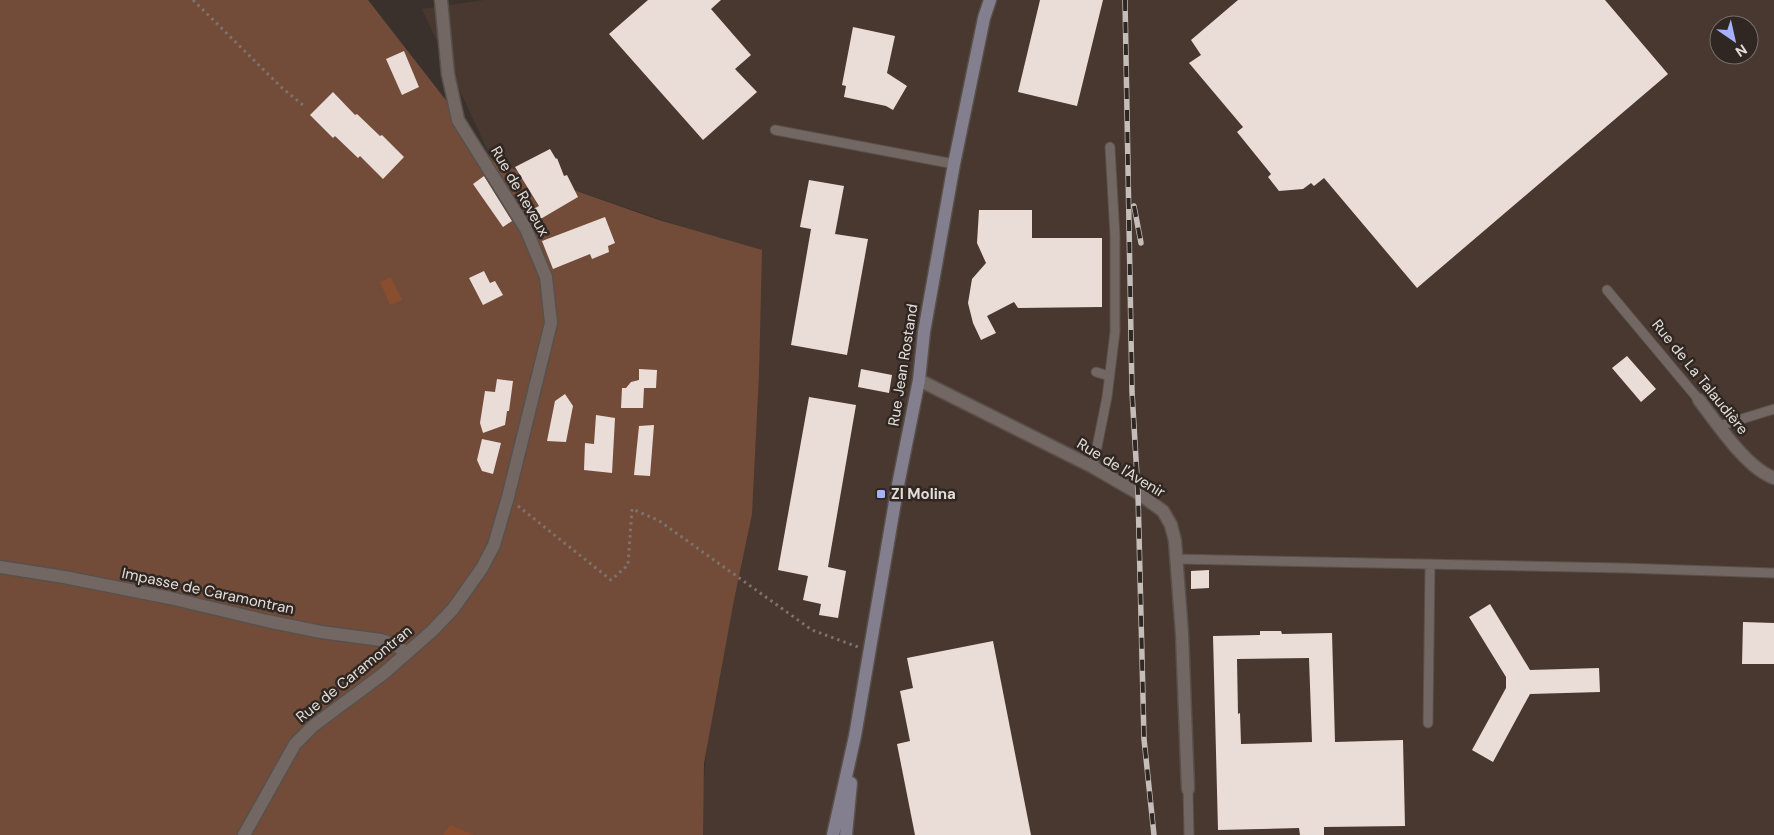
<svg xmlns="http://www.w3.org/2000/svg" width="1774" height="835" font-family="'DM Sans',sans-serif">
<rect width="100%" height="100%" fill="#3b312c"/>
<!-- built -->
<path fill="#483830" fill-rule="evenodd" d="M484,0h1290v835h-1074l10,-140 51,-441 -268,-92 -71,-153zM1719,25h30v30h-30z"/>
<!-- green -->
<path fill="#734c39" d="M0,0h368l126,162 165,58 103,30 -3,124 -7,140 -18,86 -30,163 -1,72h-703z"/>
<!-- forest -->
<path fill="#894d2e" d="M450,825l24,10h-31z"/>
<!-- water -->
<path fill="#894d2f" d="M391,277l11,23 -12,5 -10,-23z"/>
<!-- building -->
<path fill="#eaddd7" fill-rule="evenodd" d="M648,0h73l-10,9 40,46 -16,14 22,23 -54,48 -94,-106z
M1040,0h63l-26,106 -59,-14z
M1238,0h367l63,74 -251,214 -93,-110 -10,8 -3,-3 -8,6 -24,2 -11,-14 3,-3 -34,-42 6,-5 -54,-64 12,-8 -10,-15z
M853,27l42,9 -8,37 20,13 -14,24 -7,-4 -42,-9 2,-11 -4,-1z
M404,51l15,36 -17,8 -16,-36z
M333,92l22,23 2,-1 23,22 2,-1 22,22 -21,22 -23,-23 -2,2 -23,-22 -2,2 -23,-23z
M550,149l6,10 1,-1 7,18 3,-1 11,22 -46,27 -6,-11 13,-7 -24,-39z
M484,176l28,45 -9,6 -30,-43z
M809,180l35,6 -9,48 33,5 -21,116 -56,-10 20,-116 -11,-2z
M979,210h53v28h70v69l-84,1 -4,-6 -27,14 9,17 -15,7 -8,-17 -5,-20 4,-24 14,-16 -9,-20z
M605,217l10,26 -7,3 1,6 -17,7 -2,-5 -37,15 -11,-28z
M484,271l6,12 5,-2 8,14 -20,10 -14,-27z
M1627,356l29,33 -15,13 -29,-34z
M639,369l18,1 -1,18h-12l-1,20h-22l1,-20h4l5,-6 8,-2z
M861,369l31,6 -3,18 -31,-6z
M497,379l16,2 -4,30h-2l-2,14 -22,8 -3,-10 5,-32 10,1z
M565,394l8,12 -7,36 -19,-1 8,-40z
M809,397l47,8 -28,162 18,4 -8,47 -19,-3 2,-11 -18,-4 5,-24 -30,-6z
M596,415l19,3 -3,55 -28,-3 1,-27 9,1z
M654,425l-4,51 -16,-1 5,-49z
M482,439l19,4 -8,31 -11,-3 -5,-11z
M1209,570v18l-18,1v-18z
M1490,604l40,66 69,-2 1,24 -70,2 -37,68 -21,-12 34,-62v-11l-37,-60z
M1743,622l31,1v41h-32z
M1260,631h21l1,3 50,-1 3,109 68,-2 2,86 -81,1v8h-24l-1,-7 -81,2 -5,-194 47,-1zM1309,658l3,84 -71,2 -1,-31 -2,1 -1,-55z
M993,641l38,194h-116l-18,-91 13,-3 -10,-50 13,-3 -6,-30z"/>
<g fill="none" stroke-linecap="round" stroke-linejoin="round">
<defs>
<path id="service" d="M775,130l179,34
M1607,290l92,110
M1096,372l13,4
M1719,426l55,-17
M1093,467l14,-70 8,-65v-96l-5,-89
M1176,559l447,9 151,5
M1428,723l2,-159
M1188,789l1,46"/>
<path id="minor" d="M919,380l174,87 45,26 25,18 8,14 4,16 7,93 6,155
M1699,400c18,23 47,68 75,78
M0,567l64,10 106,21 97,23 54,11 60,8 14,5 12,8
M244,835l51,-91 18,-18 70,-52 49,-43 21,-22 29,-41 12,-23 14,-48 43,-174 -5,-46 -20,-48 -68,-109 -10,-46 -7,-74"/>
<path id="secondary" d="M833,835l22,-99 42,-246 22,-110 5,-48 30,-168 30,-146 6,-18
M846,835l5,-52"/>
</defs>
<!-- service casing -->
<use href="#service" stroke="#58504b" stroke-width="11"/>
<!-- minor casing -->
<use href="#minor" stroke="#58504b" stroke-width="15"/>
<!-- secondary casing -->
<use href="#secondary" stroke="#58504b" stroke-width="15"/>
<!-- path -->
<path stroke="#7c736f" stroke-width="3" stroke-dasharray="2.5 4" stroke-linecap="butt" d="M193,0l88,87 22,18
M518,506l93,74 17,-15 4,-56 26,11 154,110 46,17"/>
<!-- service -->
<use href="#service" stroke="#726762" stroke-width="9"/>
<!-- minor -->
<use href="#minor" stroke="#726762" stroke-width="12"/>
<!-- secondary -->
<use href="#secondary" stroke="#847f8f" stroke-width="12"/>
<defs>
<path id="rail" d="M1125,0l7,392 6,101 6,246 10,96
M1134,206l7,37"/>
</defs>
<!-- rail casing -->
<use href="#rail" stroke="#c4bdb9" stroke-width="5.5"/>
<!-- rail -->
<use href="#rail" stroke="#302722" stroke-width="4" stroke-dasharray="11" stroke-linecap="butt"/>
</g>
<!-- markers -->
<rect fill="#a6b1fc" stroke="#302722" stroke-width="2" x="876" y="489" width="10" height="10" rx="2.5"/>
<g text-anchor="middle" stroke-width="5" stroke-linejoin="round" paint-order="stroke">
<!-- street labels -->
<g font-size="15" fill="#e3dcd9" stroke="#302722">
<text transform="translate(520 191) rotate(60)" y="5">Rue de Reveux</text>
<text transform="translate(903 365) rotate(-81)" y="5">Rue Jean Rostand</text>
<text transform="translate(1700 377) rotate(51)" y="5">Rue de La Talaudière</text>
<text transform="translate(1121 468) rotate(31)" y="5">Rue de l'Avenir</text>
<text transform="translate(208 591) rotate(12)" y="5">Impasse de Caramontran</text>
<text transform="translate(354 674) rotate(-39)" y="5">Rue de Caramontran</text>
</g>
<!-- poi labels -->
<g font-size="15" font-weight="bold" fill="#e3dcd9" stroke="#302722" text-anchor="start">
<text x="891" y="499">ZI Molina</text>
</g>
</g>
<!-- north arrow -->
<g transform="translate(1734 40) rotate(146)"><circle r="24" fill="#302722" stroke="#786f6b"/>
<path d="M0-4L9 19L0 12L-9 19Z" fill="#a6b1fc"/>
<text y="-8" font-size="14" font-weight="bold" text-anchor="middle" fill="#e3dcd9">N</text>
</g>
</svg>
